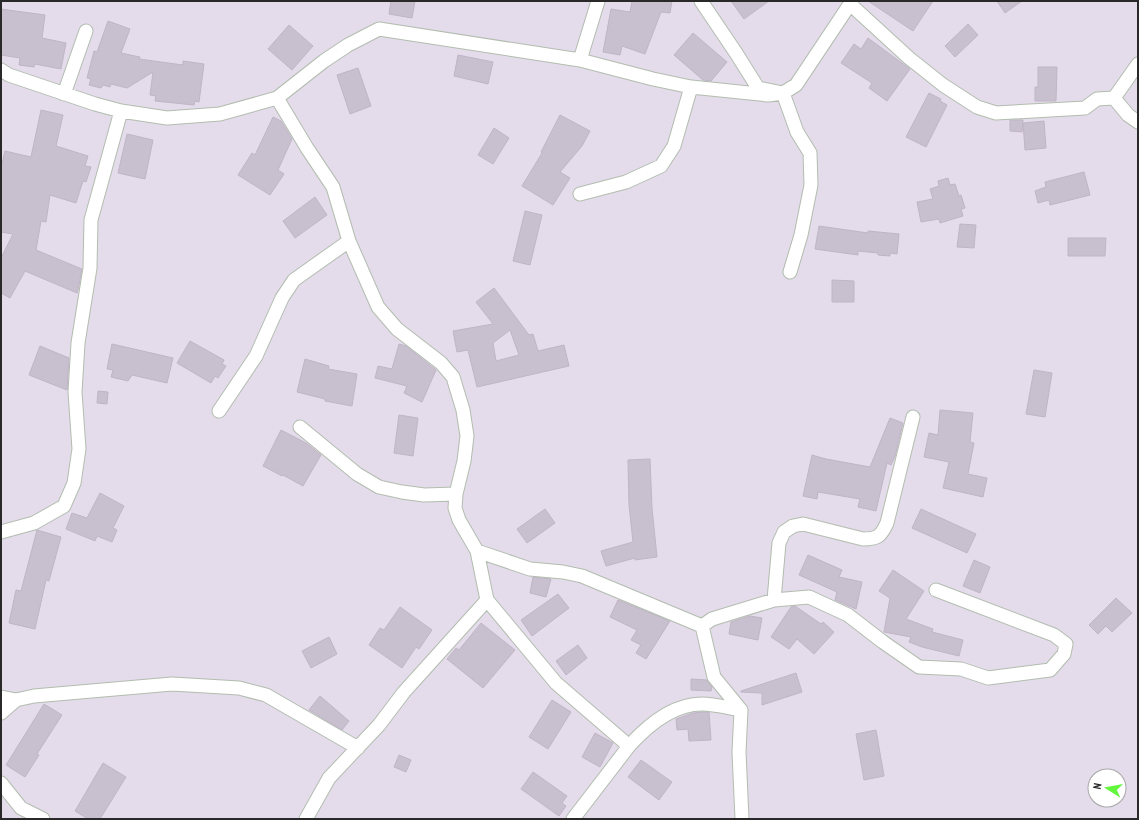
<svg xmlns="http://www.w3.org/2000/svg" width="1139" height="820" font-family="'PT Sans Narrow',sans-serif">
<rect width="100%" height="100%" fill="#e4dbeb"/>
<!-- building -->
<path fill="#c8c0ce" stroke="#c0b5c6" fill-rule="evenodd" d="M391,1h24l-3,17 -23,-4z
M632,1h40l-2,12 -9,-1 -16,42 -23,-8 -2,9 -17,-3 8,-43 19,3z
M731,1h38l-25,18z
M868,1h65l-20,30z
M997,1h25l-17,12z
M1,9l44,6 -3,23 24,5 -5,26 -26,-5 -1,3 -15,-2 1,-7 -19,-3z
M108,21l22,8 -9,24 19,4 -1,2 44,6v-4l21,3 -5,38 -4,-1 -1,4 -39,-4 1,-5 -6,-1 3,-23 -26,16 -16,-4 -1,3 -7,-2 -2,3 -12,-3 2,-6 -4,-1 7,-27 3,1z
M968,24l10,11 -23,22 -10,-11z
M289,25l24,21 -21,24 -24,-21z
M693,33l34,29 -16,19 -8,-1 -29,-25z
M868,38l42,31 -23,32 -18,-13 3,-5 -31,-20 13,-19 7,5z
M458,55l35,7 -5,22 -34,-8z
M1038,67h19l-1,34h-21v-14h3z
M358,68l13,38 -21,8 -13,-39z
M929,93l12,6 -1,2 7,4 -21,42 -20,-10z
M41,110l22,5 -7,31 32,10 -3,10 6,1 -5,15 -3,-1 -7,22 -26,-8 -4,27 -5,-1 -5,29 46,19 -4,21 -1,3 -52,-22 -15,27 -9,-5v-35l12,-24 -12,-2v-64l4,-17 26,6z
M560,115l30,16 -8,15 -22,26 10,6 -17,27 -31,-19 20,-33 -1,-1z
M273,117l8,4 11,18 -14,31 6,4 -14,21 -32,-20 14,-22 3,2z
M1010,120h13l-1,12 -12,-1z
M1044,121l2,27 -21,2 -2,-27z
M494,128l15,10 -16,26 -15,-9z
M127,134l26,6 -8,39 -27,-6z
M1084,172l6,23 -40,10 -1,-5 -11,3 -3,-12 11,-4 -1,-5z
M948,178l2,7 5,-1 4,12 2,-1 4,13 -4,1 2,7 -23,7 -1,-4 -18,3 -4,-20 16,-3 -3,-10 9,-3 -1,-5z
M315,197l12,18 -32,23 -12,-17z
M525,211l17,4 -12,50 -17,-4z
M960,224l16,1 -2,23 -17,-1z
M819,226l49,7v-2l31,3 -2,20 -7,-1v3l-12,-1v-2l-20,-2v4l-43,-6z
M1068,238h38l-1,18h-37z
M832,280l22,1v21h-22z
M494,288l35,47 4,-1 5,17 26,-6 5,21 -92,21 -9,-37 -11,2 -4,-21 40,-7 -17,-22zM510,330l9,25 -23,6 -3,-18z
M190,341l34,19 -2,4 4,2 -8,12 -3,-2 -4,7 -34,-20z
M112,344l61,14 -6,25 -35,-8 -4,6 -17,-4 2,-7 -6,-1z
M399,344l7,2 30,24 -14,32 -18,-9 3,-7 -32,-8 3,-12 14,3z
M40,346l29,12 -2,32 -38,-15z
M305,359l24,7 -1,3 29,5 -5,32 -27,-5v-2l-28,-7z
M1034,370l18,3 -7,44 -19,-3z
M98,391l10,1 -1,12 -10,-1z
M940,410l33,3 -3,29 4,1 -6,31 19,4 -4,19 -40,-9 6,-26 -25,-5 5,-24 9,2z
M399,415l19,3 -5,38 -19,-3z
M890,418l13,5 -8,33 -4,9 -4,-2 -11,48 -18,-4 2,-8 -42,-7 -1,7 -14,-3 9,-41 14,4 44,8z
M281,430l25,13 15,12 -18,31 -20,-11 -1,1 -19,-10z
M650,459l2,49 5,49 -22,3v-2l-29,8 -5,-15 32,-9 -4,-37 -1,-45z
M100,493l24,13 -11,22 4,2 -5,12 -15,-6 -2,5 -29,-12 6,-16 15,5z
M545,509l10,14 -28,20 -10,-14z
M921,509l55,25 -9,19 -55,-25z
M37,530l24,7 -12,44 -3,-1 -11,49 -26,-6 7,-33 5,1z
M808,555l34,15 -3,7 23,5 -6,27 -21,-9 2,-8 -38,-17z
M974,560l16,7 -10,26 -17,-7z
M893,570l31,21 -18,28 27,10 -1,3 31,8 -4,16 -37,-9 -13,-5 2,-5 -27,-5 6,-34 -11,-7z
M533,577l18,2 -5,18 -16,-4z
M558,594l11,14 -37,28 -11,-16z
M1116,598l16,15 -20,19 -6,-6 -8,8 -9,-9z
M618,600l52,21 -24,38 -10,-6 5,-8 -10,-5 6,-10 -27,-13z
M795,606l26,18 2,-2 11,10 -20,22 -17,-15 -8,10 -18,-12 20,-30z
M400,607l32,23 -13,19 -3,-2 -14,21 -33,-23 11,-17 4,2z
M750,616l12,2 -4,22 -29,-6 2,-12z
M481,623l34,27 -32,38 -36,-29 9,-11 3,2z
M329,637l8,17 -26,14 -9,-17z
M578,645l9,13 -21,17 -10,-14z
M796,673l6,19 -40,13v-12l-21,-1v-1z
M691,679l16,1 5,7 -1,4 -20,-1z
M320,696l29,25 -7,9 -33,-20z
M552,700l19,12 -23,37 -19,-12z
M44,704l18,11 -25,39 2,1 -14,22 -19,-12z
M702,712h7l2,28 -22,1 -1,-12 -11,1 -1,-11 17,-6z
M876,730l8,46 -20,4 -8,-46z
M595,733l18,10 -13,24 -18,-10z
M399,755l12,5 -5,12 -12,-5z
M641,760l31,22 -13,18 -31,-23z
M103,763l23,14 -26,42h-12l-13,-8z
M533,772l34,24 -5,7 4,3 -7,10 -38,-27z"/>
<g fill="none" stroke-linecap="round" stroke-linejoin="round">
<defs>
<path id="street" d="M701,1l35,52 22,35 25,5 14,39 13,21 1,32 -10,50 -11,37
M850,4l59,54 34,27 34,22 19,6 89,-5 12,-9 17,-1 24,-34
M580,60l18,-59
M1,70l8,5 86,29 26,7 46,7 53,-4 57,-16 47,-37 24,-16 31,-16 201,31 73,19 38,8 77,8 15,-2 13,-8 56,-84
M64,94l22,-63
M277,98l30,50 26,39 16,54 29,66 19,22 44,34 12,14 10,33 4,26 -3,25 -8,33 -1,14 4,12 18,31 10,49 -83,92 -25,33 -50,53 -23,41
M1114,98l14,17 10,7
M580,194l46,-12 35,-16 13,-20 17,-59
M219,411l37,-55 26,-58 12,-18 55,-39
M300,427l57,47 22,13 23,5 22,3 32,-1
M1,532l33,-9 30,-17 10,-23 5,-34 -4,-57 3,-49 12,-75 1,-48 30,-109
M477,551l53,18 33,3 19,4 120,50
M487,600l69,83 73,63c18,-20 44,-42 73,-42 12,0 27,4 39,6
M774,600l5,-57 5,-11 9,-6 10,-2 60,15c15,0 18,-3 24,-16l26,-106
M1,697l15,3
M1,713l15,-13 18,-4 138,-12 67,4 27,7 92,53
M1,783l20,25 22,11
M573,819l56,-73
M742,819l-3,-67 2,-42 -27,-33 -12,-51 10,-7 62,-19 35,-3 39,18 35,27 36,25 42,2 27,9 62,-8 14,-16 2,-10 -12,-9 -118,-45"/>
</defs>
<!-- street casing -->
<use href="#street" stroke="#b2bdaf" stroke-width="15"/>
<!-- street -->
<use href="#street" stroke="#fff" stroke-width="13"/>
</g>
<!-- border -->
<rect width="1139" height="820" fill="none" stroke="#292929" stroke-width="4"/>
<!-- north arrow -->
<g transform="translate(1107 788) rotate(281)"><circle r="19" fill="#ffffff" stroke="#a9a9a9"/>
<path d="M0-3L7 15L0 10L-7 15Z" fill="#62f63d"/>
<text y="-6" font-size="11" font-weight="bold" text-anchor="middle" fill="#292929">N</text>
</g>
</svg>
